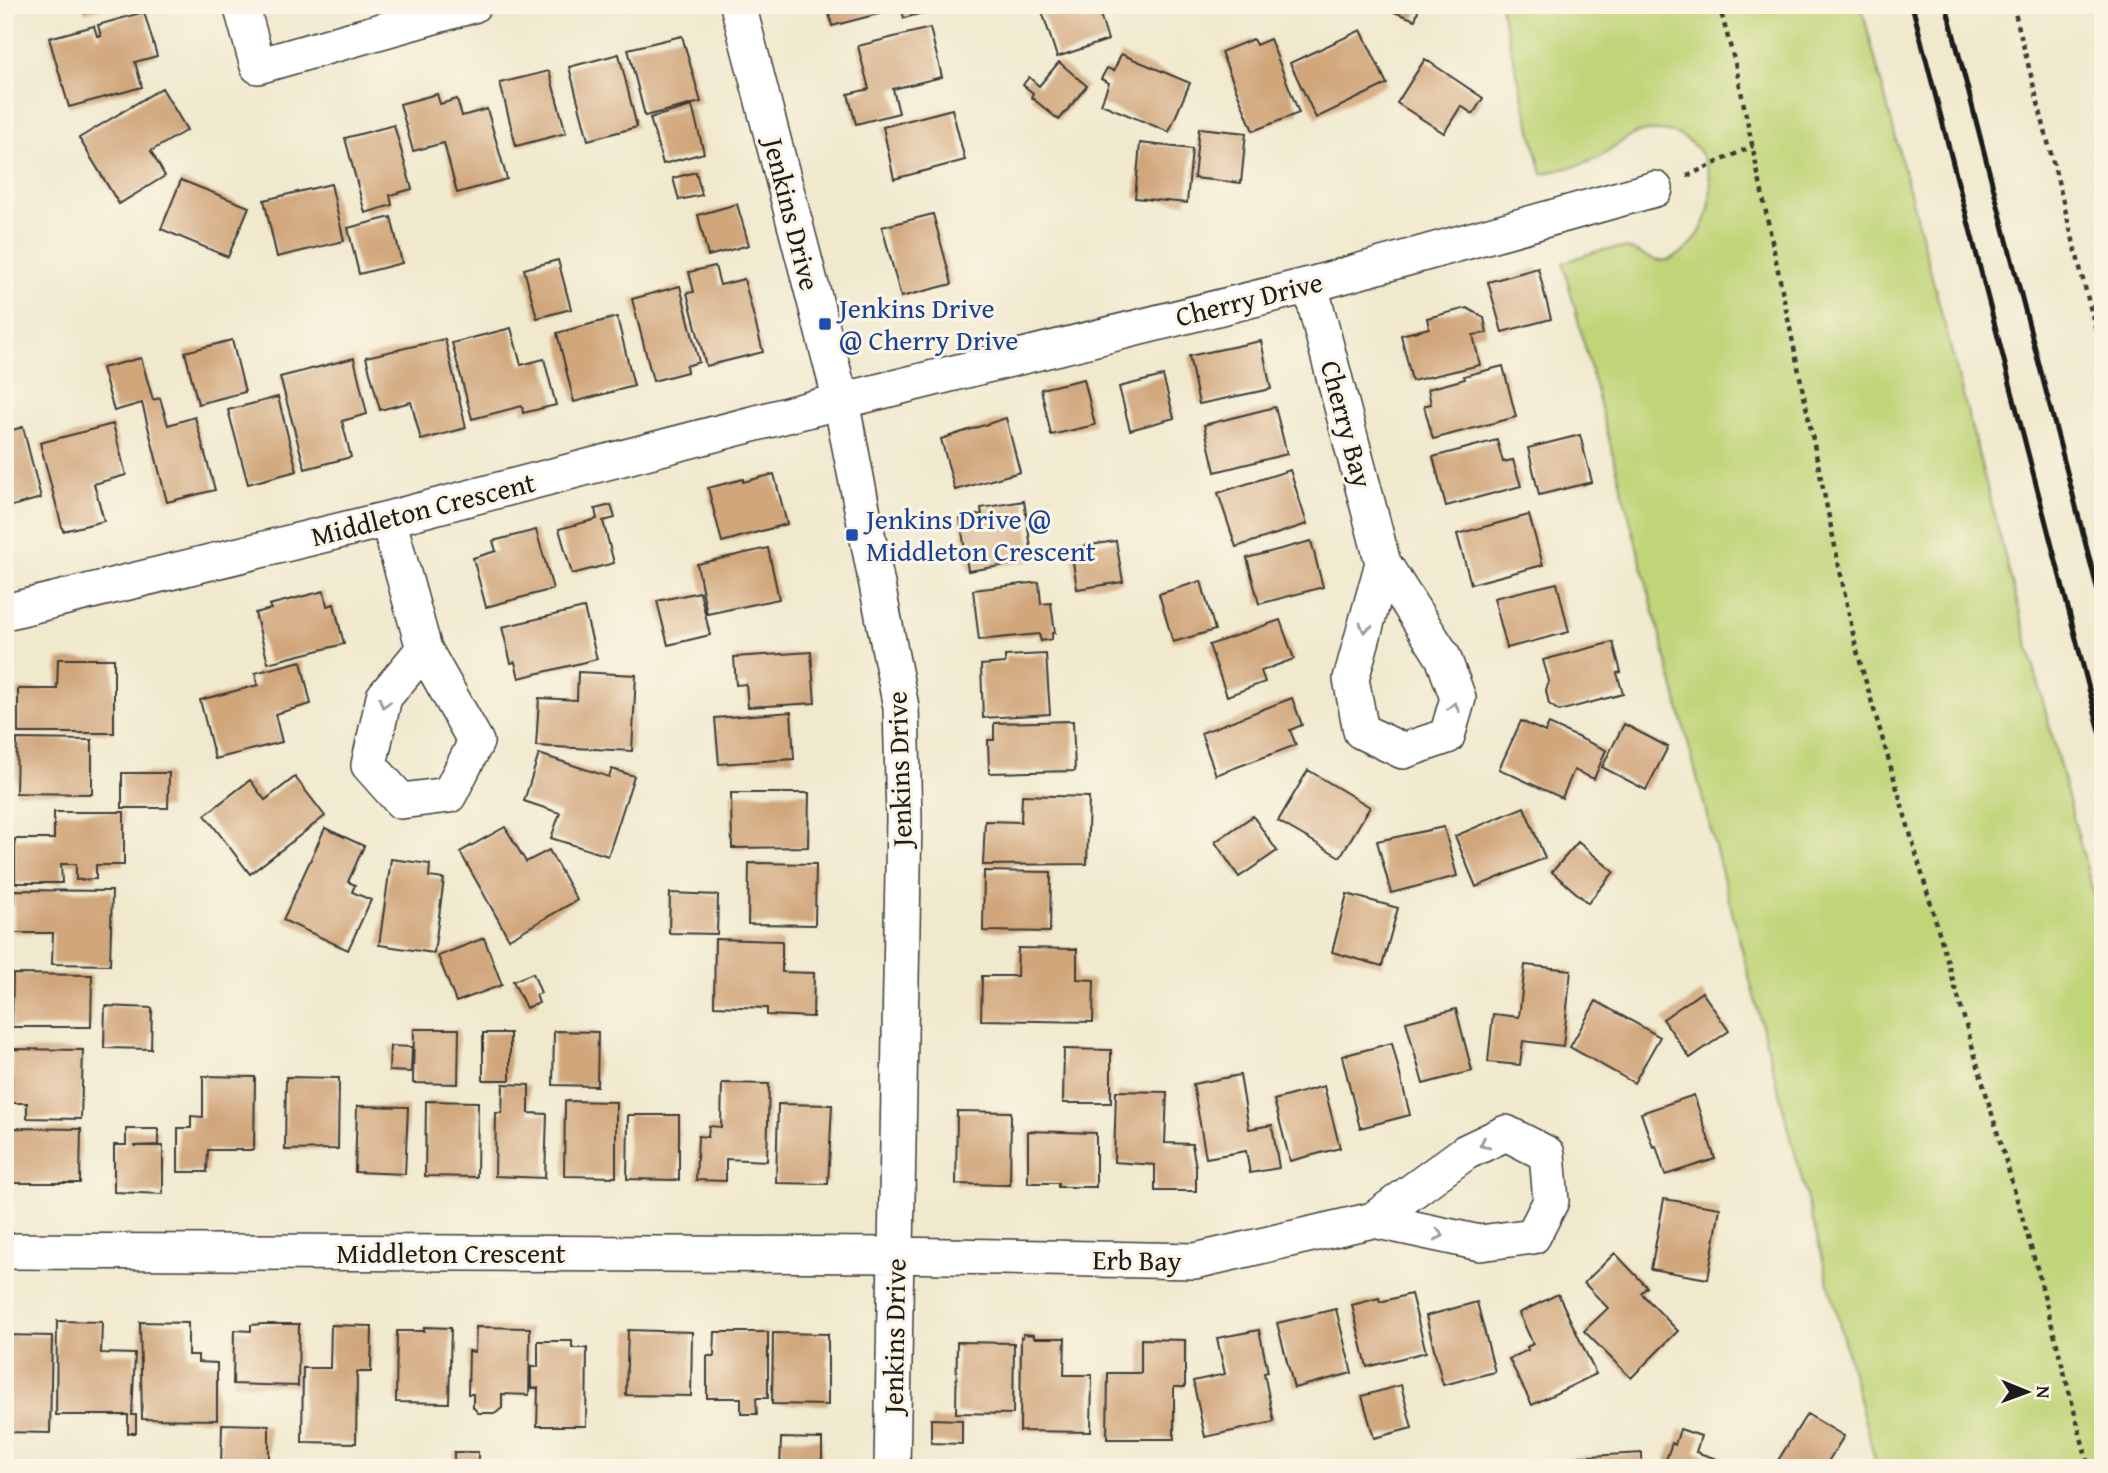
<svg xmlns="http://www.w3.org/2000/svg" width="2108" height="1473" font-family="'Gentium Book Plus',serif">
<rect width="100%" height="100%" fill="#fcf5e5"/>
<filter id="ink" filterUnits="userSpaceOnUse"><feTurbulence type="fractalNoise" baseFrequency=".0143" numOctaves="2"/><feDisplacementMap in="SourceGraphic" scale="14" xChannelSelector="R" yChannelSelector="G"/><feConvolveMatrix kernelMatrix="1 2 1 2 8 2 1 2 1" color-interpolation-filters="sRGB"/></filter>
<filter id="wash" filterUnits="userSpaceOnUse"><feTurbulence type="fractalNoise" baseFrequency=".00686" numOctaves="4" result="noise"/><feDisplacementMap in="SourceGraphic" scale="28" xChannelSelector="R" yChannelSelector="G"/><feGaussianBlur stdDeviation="1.57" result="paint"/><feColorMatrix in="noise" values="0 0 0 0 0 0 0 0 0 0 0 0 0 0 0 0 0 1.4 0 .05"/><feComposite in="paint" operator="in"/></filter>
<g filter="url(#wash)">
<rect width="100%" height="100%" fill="#f0e9ce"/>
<!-- grass -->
<path fill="#c0d478" stroke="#6e784a" stroke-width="2" d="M1500,5h361l242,926v537h-226l-314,-1205c15,-5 31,-13 46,-14 6,-1 16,-1 21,0 17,6 26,18 45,8 50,-27 50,-122 -15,-126 -36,-2 -38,16 -66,29 -16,7 -35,9 -52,14z"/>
<g id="blocks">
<!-- building -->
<path fill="#d0a67a" d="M83,5h27v1l-25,7z
M827,5h121l1,1 -45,12 -3,-10 -69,18z
M1040,5h57l11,35 -51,17z
M1376,5h44l-5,15z
M144,12l13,44 -22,6 7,25 -73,20 -20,-69 45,-12 3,10h4l-3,-11z
M930,28l12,49 -49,12 6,24 -43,11 -8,-30 21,-5 -11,-43z
M1361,30l26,54 -71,34 -26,-55z
M682,36l19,66 -56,14 -17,-67z
M1253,39l3,6 14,-6 29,74 -46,18 -32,-79z
M619,54l18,73 -49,13 -19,-73z
M1121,54l69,29 -21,49 -68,-28 8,-21 -8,-4 6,-11 7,3z
M1425,59l58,39 -10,16 -12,-8 -17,27 -47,-30z
M1059,62l28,24 -28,34 -28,-23 2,-4 -10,-8 6,-8 10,9z
M549,71l17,62 -50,13 -16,-63z
M162,88l25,42 -36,21 14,25 -46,28 -40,-66z
M437,94l3,10 17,-5 5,17 25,-7 20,70 -50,14 -13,-50 -31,8 -13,-47z
M692,106l12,47 -41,11 -13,-46z
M952,109l13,51 -71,19 -11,-52z
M394,125l18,64 -22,6 2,10 -27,8 -20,-75z
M1199,128l47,5 -5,50 -47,-5z
M1140,143l52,6 -5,54 -52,-5z
M696,172l6,23 -23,5 -6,-22z
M181,180l68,27 -21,50 -67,-28z
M331,184l13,57 -67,16 -13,-57z
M737,204l12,41 -41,11 -10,-41z
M933,214l19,70 -51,13 -19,-70z
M391,217l11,46 -43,11 -11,-46z
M558,260l13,49 -34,9 -13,-49z
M715,266l5,19 24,-6 19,73 -57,14 -19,-73 7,-1 -5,-20z
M1538,268l13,51 -49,13 -14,-50z
M680,286l19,76 -13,4 1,6 -34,9 -21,-82z
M1467,308l17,10 3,15 -14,2 7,30 -68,16 -11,-46 28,-7 -2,-10z
M617,317l17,69 -60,16 -17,-69z
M511,328l10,37 23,-6 12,46 -33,8 -1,-7 -50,13 -20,-76z
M445,339l21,89 -45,12 -10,-38 -31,8 -14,-53z
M232,340l13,52 -47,12 -13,-52z
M1261,341l10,48 -72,15 -10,-48z
M141,358l12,42 7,-2 8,27 27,-8 20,73 -48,12 -25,-99 -28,8 -12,-43z
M354,358l13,56 -25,7 9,36 -46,12 -25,-92z
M1503,366l13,51 -83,22 -9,-33 7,-2 -3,-15 37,-10 -1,-3z
M1163,376l11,42 -44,12 -11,-43z
M1084,379l11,46 -44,10 -10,-46z
M278,397l19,74 -49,13 -20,-74z
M1275,407l12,47 -72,18 -11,-47z
M1006,418l14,54 -65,18 -14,-51z
M113,424l13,51 -32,9 10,37 -41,10 -23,-88z
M23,427l18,71 -36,10v-76z
M1580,435l12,47 -53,13 -11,-47z
M1497,440l6,22 10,-2 8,26 -75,20 -13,-49z
M1290,470l17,54 -71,23 -18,-54z
M774,474l13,50 -65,18 -14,-54 35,-9v3z
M1024,501l9,60 -65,10 -8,-53 22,-4 -1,-6z
M611,505l4,13 -12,3 11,42 -42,11 -13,-45 38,-10 -2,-10z
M1529,515l14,50 -72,19 -14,-50z
M536,530l17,59 -67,18 -13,-49 23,-7 -3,-10z
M1116,541l7,41 -46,7 -6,-41z
M1311,541l12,46 -64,17 -12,-46z
M768,548l11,51 -72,15 -10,-50z
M1201,581l14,49 -42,12 -14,-48z
M1039,582l2,22 10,-1 4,30h-3v6l-11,2 -2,-7 -60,6 -6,-50z
M1557,583l12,49 -62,16 -13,-50z
M324,591l3,15 7,-2 10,40 -76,19 -13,-50 16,-4 -2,-4z
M700,592l10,43 -42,10 -11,-44z
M584,608l13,51 -78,19 -4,-16 -4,1 -9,-36z
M1280,620l14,39 -33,12 4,11 -38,14 -18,-51z
M1613,642l8,30 -4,1 6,21 -64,17 -10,-7 -3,-14 3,-9 -6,-21z
M811,652l4,51 -67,4 -2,-23 -10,1 -2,-28z
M1046,654l4,60 -67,4 -2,-53 24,-2v-7z
M58,659h56v74h-96v-44h39z
M301,661l10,43 -36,10 7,28 -67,17 -15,-59 58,-15 -3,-12z
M578,672l58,3 -4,76 -96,-5 3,-48 38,2z
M1292,698l10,27 -12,5 6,15 -80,30 -15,-42z
M791,712l3,47 -75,5 -4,-46z
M1073,721l2,50 -86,2 -1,-33h6v-17z
M1521,721l24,11 4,-8 57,26 -12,29 -20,-9 -12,28 -63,-29z
M1624,724l44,23 -22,43 -44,-23z
M17,739l75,1v54l-76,-1z
M539,754l70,23 3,-8 22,7 -26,80 -57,-18 9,-25 -36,-12z
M1308,770l62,37 -30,50 -62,-36z
M122,773h47l-1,35h-46z
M295,777l30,39 -75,58 -45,-59 45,-35 15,20z
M731,793h78l-1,54 -76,1z
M1022,795l67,2 -2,67 -104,1 2,-44 36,1z
M1524,807l21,51 -69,29 -21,-51z
M54,812h70v53h-28v14l-20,1v-16h-15l1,19h-47v-44h39z
M1253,816l24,35 -38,26 -24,-35z
M505,827l21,35 23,-12 28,50 -68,39 -49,-87z
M1444,827l13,49 -66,17 -14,-52z
M325,828l39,18 -16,36 7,3 -3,7 19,8 -23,50 -65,-30z
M1578,842l36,30 -26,31 -36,-31z
M391,859l39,5 -1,13 15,2 -10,74 -55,-8z
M749,863l67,1 -1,61 -67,-1z
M984,871l67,1 -1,60 -67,-1z
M14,890l98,1 -2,74 -58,-1 1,-31h-39z
M670,893l48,2 -1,39 -48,-1z
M1347,894l51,14 -16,58 -50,-14z
M484,938l18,47 -46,17 -18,-46z
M715,939l67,2v31l32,1 -1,44 -46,-2v-7l-53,-2z
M1018,948l59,1v30l17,1 -1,42 -112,-2 1,-44h35z
M1525,965l46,5 -8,76 -40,-5 -3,24 -32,-3 5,-48 26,3z
M533,973l8,20 -5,2 3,8 -13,5 -13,-27z
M13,974l79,1 -1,52h-79z
M1702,992l27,39 -39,27 -27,-39z
M1596,1001l64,36 -26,46 -64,-36z
M105,1006l47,2 -1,41 -47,-1z
M1456,1009l16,62 -49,13 -17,-62z
M414,1029h45l-1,55 -45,-1z
M554,1031l44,1 -1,54 -44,-1z
M483,1033h27v47h-27z
M1392,1043l18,72 -50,13 -18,-72z
M390,1046l22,1 -1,25 -22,-1z
M12,1049l71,1 -2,69 -54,-1v-15h-16z
M1064,1049l47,1v53h-48z
M1240,1075l9,54 23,-4 7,43 -29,5 -4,-22 -40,7 -13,-74z
M203,1076l52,1 -1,73h-46l-1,22h-29v-44h13v-12l12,1z
M286,1077l53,1 -1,71 -53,1z
M722,1083l47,1 -2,77 -41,-2v22l-30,-1 2,-44 10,1 1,-11 12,1z
M503,1084l26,1v28l18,1 -2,64 -50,-2 1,-63h6z
M1324,1086l16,62 -50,13 -16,-61z
M1116,1091l51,1 -2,51 27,1 4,23v24h-41v-26l-41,-3z
M1694,1095l21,64 -50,16 -9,-29 -3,1 -12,-34z
M426,1101l52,1 -1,75 -52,-1z
M565,1101l51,1v75l-52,-1z
M778,1104l54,1 -4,79 -52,-1z
M357,1106l51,1 -3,67 -50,-2z
M957,1111l54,1 -1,73 -54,-1z
M628,1115h51v65l-52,-1z
M10,1128l71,1 -1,54h-70z
M126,1129h32v16l-24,1h29v48l-49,-2v-47h12z
M1028,1131l68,2v54h-38v-4h-30z
M1664,1199l56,9 -12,71 -57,-10z
M1615,1253l32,34 -6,6 37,38 -47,47 -47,-47 24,-23 -24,-25z
M1411,1294l15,58 -59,15 -15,-62 27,-7 1,4z
M1558,1294l38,80 -64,31 -23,-46 19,-9 -1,-3 6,-3 -14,-31z
M1477,1302l18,70 -52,13 -17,-69z
M1336,1309l16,64 -58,15 -17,-65z
M57,1321l45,1 -1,31 34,1 -3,61h4v18h-8v-18h-72z
M140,1322l48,1v32h10v7l19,1v57l-75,-1z
M263,1324h36l-1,62 -65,-2 1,-54 17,1v-6z
M331,1325l41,1 -1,46h-14l-1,71 -54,-1 1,-74h27z
M424,1327l27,1 -2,75 -53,-1 1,-71h27z
M476,1327l54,1 -1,67 -27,-1v14l-6,5h-18l-5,-6v-13h-5l1,-43 6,1z
M628,1330l64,2 -1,64 -65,-1z
M1259,1330l9,42 -4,1 10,49 -69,15 -12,-56 32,-7 -8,-36z
M715,1332h53v66h-12l1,16h-16v-16h-34v-42h7z
M773,1333l55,1v71l-56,-1z
M1023,1334l11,1v3h31l-1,37h28l-1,57 -71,-1 1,-94h2z
M5,1335l47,1 -2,97 -45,-1z
M1141,1339l44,1v47h-11v52h-67l1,-66h33z
M538,1341h34v7h15l-1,78h-49l1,-38h-7v-21h7z
M957,1342l57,1 -1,71 -57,-1z
M1401,1385l11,43 -38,10 -12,-42z
M1807,1414l37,22 -20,32h-38l-9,-6z
M931,1419l31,1v24l-31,-1z
M222,1424l47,1v43h-48z
M1680,1429l21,7 -5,16 47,16h-80l9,-25 3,2z
M781,1438l41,1v29h-42z
M454,1452h24v16h-24z
M1642,1453v15h-69v-11z"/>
</g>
</g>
<g filter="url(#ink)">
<use href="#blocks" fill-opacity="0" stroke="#3c3b37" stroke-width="2"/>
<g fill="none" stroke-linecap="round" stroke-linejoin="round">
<defs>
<path id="minor" d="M241,5l17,61 215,-61
M738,5l103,396 60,306 3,111 -12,650
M1310,285l73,278 60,94 15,41 -11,38 -44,15 -42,-20 -10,-52 32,-116
M388,519l36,130 52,93 -27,53 -48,6 -32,-36 15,-68 40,-48
M5,612l383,-93 453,-118 469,-116 345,-96
M5,1251l891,4 299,6 178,-41 93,-68 40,-19 41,21 4,47 -18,35 -53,7 -107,-23"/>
</defs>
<!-- minor casing -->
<use href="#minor" stroke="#3c3b37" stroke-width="38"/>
<!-- path -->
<path stroke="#3c3b37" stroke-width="4.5" stroke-dasharray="5 5" stroke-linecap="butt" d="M1719,5l17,62 120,581 181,620 52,200
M2013,5l90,353
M1687,176l66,-30"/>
<!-- minor -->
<use href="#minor" stroke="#fff" stroke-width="35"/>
<!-- rail -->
<path stroke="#1c1c1c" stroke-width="5" d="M1912,5l191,738
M1946,5l157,606"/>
</g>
<!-- one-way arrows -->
<defs><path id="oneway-chevron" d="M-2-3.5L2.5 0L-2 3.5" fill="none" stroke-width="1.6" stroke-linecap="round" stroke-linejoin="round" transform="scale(1.75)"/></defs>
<g stroke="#999">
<use href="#oneway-chevron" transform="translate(1365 628) rotate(105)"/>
<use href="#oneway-chevron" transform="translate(384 703) rotate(109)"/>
<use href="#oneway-chevron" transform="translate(1454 707) rotate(-78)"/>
<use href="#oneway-chevron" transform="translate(1484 1144) rotate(154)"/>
<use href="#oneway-chevron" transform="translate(1439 1235) rotate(12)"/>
</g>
</g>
<!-- markers -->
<g fill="#1a4fb4" stroke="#fcf5e5" stroke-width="2.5">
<rect x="818" y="317" width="14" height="14" rx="3.5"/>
<rect x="845" y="528" width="14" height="14" rx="3.5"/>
</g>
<g text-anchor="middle" stroke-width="6" stroke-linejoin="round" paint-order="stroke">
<!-- street labels -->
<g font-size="28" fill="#1c1c1c" stroke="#fcf5e5">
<text transform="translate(792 214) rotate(76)" y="10">Jenkins Drive</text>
<text transform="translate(1249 299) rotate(-14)" y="10">Cherry Drive</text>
<text transform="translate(1347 424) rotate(75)" y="10">Cherry Bay</text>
<text transform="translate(423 509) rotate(-14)" y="10">Middleton Crescent</text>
<text transform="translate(899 769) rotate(-92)" y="10">Jenkins Drive</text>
<text x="451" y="1263">Middleton Crescent</text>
<text transform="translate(1137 1260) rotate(1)" y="10">Erb Bay</text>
<text transform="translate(894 1336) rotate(-89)" y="10">Jenkins Drive</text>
</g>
<!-- transit labels -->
<g font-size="28" fill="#164399" stroke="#fcf5e5" text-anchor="start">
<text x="839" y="318">Jenkins Drive<tspan x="839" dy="32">@ Cherry Drive</tspan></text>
<text x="866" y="529">Jenkins Drive @<tspan x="866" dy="32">Middleton Crescent</tspan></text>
</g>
</g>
<!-- margin -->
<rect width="2108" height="1473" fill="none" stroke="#fcf5e5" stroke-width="28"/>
<!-- north arrow -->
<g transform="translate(2027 1392) rotate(91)" stroke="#fcf5e5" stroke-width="5" paint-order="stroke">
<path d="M0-5L12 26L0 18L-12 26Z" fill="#1c1c1c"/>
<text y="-10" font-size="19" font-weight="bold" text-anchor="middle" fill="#1c1c1c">N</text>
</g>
</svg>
